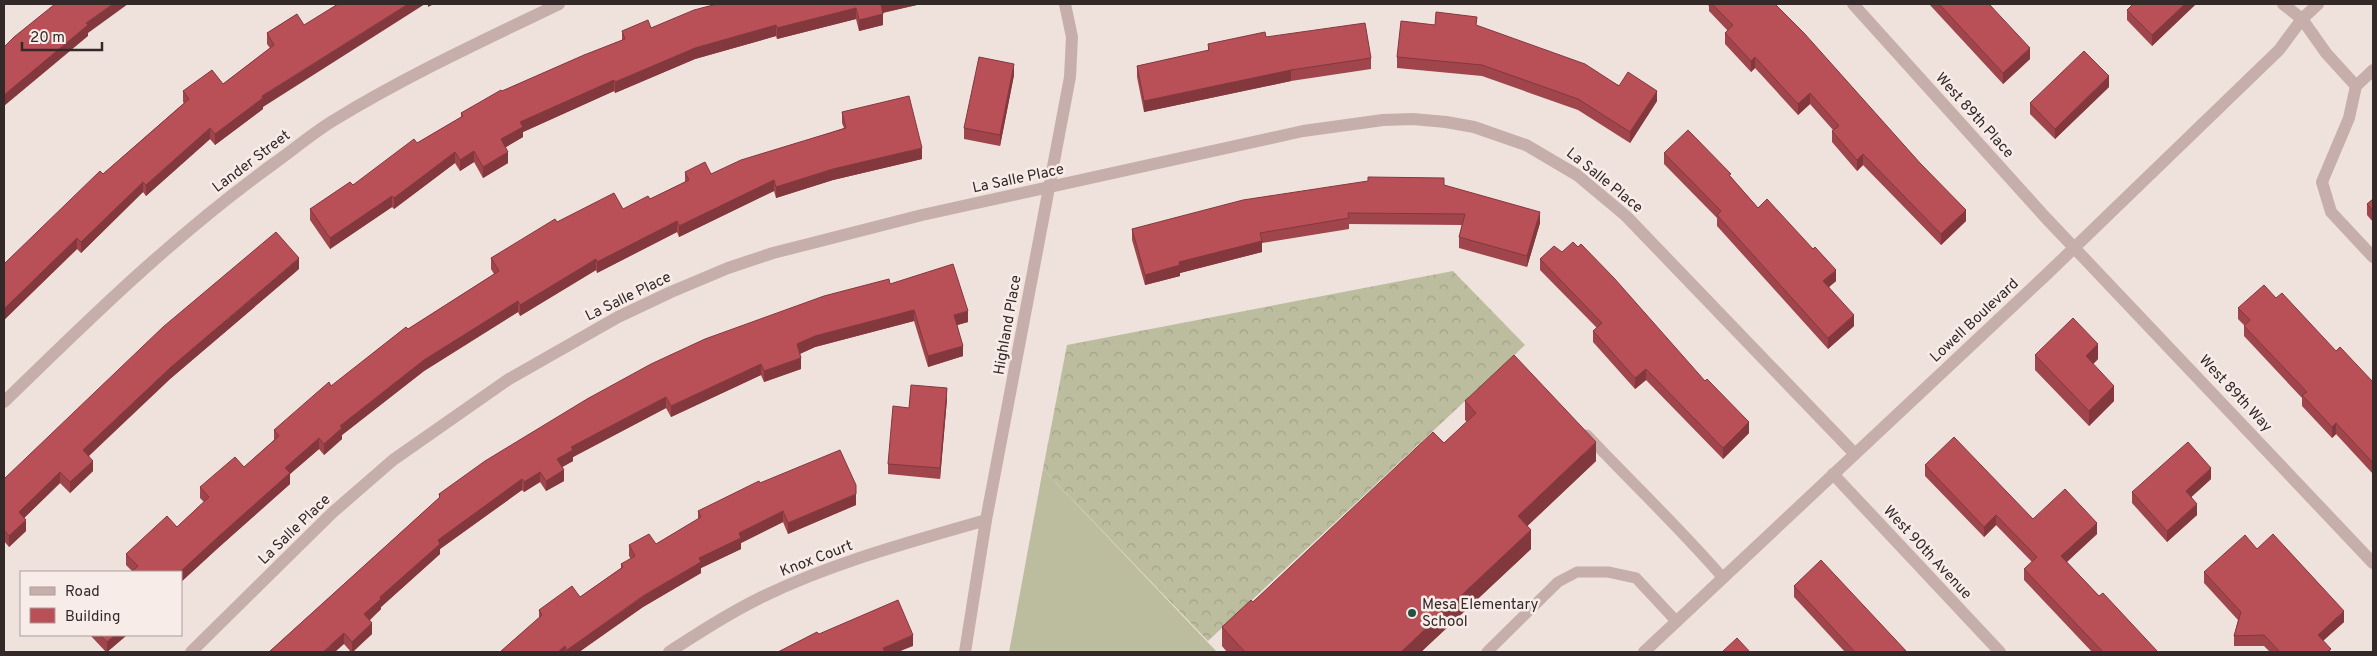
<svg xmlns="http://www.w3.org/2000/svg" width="2377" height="656" font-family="Overpass,sans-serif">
<defs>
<pattern id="forest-crowns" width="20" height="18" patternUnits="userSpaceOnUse" patternTransform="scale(1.25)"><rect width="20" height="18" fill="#bcbd9e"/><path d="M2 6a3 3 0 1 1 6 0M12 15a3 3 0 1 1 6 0" fill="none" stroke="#a2a288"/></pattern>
</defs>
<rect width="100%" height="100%" fill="#efe1dc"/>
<!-- grass -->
<path fill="#bcbd9e" d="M1043,469l174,183h-208z"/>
<!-- forest -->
<path fill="url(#forest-crowns)" d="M1453,271l72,74 -317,296 -165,-172 24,-124z"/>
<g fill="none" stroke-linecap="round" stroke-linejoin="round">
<!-- service -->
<path stroke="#c6aeaa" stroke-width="11" d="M1587,435c45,48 93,93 136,143
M1487,652l71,-70 19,-10h31l28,6 41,44"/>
<!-- minor -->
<path stroke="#c6aeaa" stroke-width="12" d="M1853,4l192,213 328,346
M2283,4l19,15 24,34 30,33 -7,32 -27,64 9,30 42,45
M2356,86l17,-16
M4,402c87,-85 173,-169 272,-240 18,-13 36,-28 55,-40 73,-45 151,-81 228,-118
M1833,474l167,178
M191,652l141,-139 61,-53 116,-81 109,-62 53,-25 57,-24 45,-15 149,-38 381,-84 80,-11 30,-1 33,3 28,5 52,18 51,30 49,41 229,238
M669,652c31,-20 62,-40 95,-56 70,-34 147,-54 222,-76
M965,652l21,-132 84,-443 2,-40 -7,-33"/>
<!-- tertiary -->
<path stroke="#c6aeaa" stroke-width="12" d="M1644,652l403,-378 232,-224 23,-31 16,-15"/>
</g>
<!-- wall -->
<path fill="#a0454b" d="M717,4h204l-38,9v12l-24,6 -3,-12 -79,20 -1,-3 -81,23 -80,34 -1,-2 -91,41v5l-17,10 2,16 -25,15 -9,-16 -14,9 -5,-8 -61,46 -2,-2 -62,42 -20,-29v-11l43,-24 64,-42 44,-26v-4l41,-22 120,-51v-9l29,-3z
M1707,4h68l191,217 -25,24 -78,-80 -6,6 -25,-29v-11l1,-1 -23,-26 -12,11 -43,-47 -4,4 -26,-28v-11l3,-2 -19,-20v-5z
M1929,4h60l41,55 -27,25z
M2133,4h63l-44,42 -25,-26v-10z
M297,14l-34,93v2l-48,36 -5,-6 -64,57 -3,-4 -62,61 -4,-4 -73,71v-56l99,-90 81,-71 -1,-1v-11l40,-7 47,-36 -3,-4v-11z
M1435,25l42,1 180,75 -27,42 -52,-33 -96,-34 -85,-8v-11z
M1266,37l105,21v11l-80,12 -147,31 -7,-35v-11l71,-15v-7z
M1014,75l-14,71 -36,-7v-11z
M2109,87l-54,52 -25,-25v-11z
M842,112l80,47 -89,21 -57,18 -2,-7 -95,46 -2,-5 -80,41 -1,-3 -76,46 -2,-4 -94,59 -82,64v4l-18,16 -5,-6 -29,25v10l-72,64 -37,34v-10l-49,-1 -6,-6v-11l51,-27 27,-25 -4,-4v-11l44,-20 30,-27v-10l134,-101 86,-55 -3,-5v-11l66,-36 66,-13 27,-10 35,-17v-10l26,2 133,-46 -2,-5z
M1664,153l67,24 27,31 78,73 -7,6 25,39 -26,23 -111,-123v-8l-53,-54z
M1444,185l96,38 -13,44 -68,-19v-11l3,-12 -113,-1v5l-87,14v9l-82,21v3l-35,9 -13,-45v-11z
M2373,199v23l-6,-7v-11z
M1540,259l209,174 -26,26 -77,-79 -11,9 -42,-47v-11l4,-3 -57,-58z
M299,269l-129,110 -81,77 4,15 -23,22 -10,-10 -36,35 2,13 -17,16 -5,-6v-62z
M890,284l78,38 -11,3 6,31 -35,11 -14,-46 -99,26 -15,7 1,15 -37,13 -3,-7 -90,42 -5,-9 -93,49v4l-11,6 2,14 -18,10 -6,-9 -16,10 -2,-2 -82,59v5l-59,53v2l-11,11 2,14 -19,18h-2l-7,-8 -75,8 170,-154v-4z
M2276,298l60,53 37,31v92l-37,-40 -4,4 -30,-32v-8l-58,-62v-11l-6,-6v-11z
M2035,355l63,4 -5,5 21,37 -25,25 -54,-56z
M947,399l-7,80 -52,-5v-10l21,-56z
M1465,401l131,60 -69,65 4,23 -110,103h-194l-5,-6v-19l222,-184 23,-21 -2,-2z
M1925,465l108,54 64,15 -30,28 32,34 59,56h-66l-68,-72v-11l8,-7 -36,-37 -12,12 -59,-61z
M2211,479l-20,18 6,18 -30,27 -35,-39v-11z
M760,483l96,22 -68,29 -5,-12 -42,21v6l-40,19v5l-58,34 -64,45h-79l39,-34v-8l41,-13 41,-29v-4l10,-5 -2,-3v-11l27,-1 42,-25v-8z
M2257,549l87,73 -21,19 8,11h-61l-6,-6h-30v-10l4,-16 -34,-37v-11z
M1794,586l113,66h-62l-51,-55z
M90,635h37l-20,17h-1z"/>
<!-- shaded-wall -->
<path fill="#82383d" d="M113,4h15l-40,29v3l-84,70v-11l82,-72z
M408,4h17l-162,103v2l-48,36v-11l47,-38z
M428,4h6l-6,3z
M881,4h40l-40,9z
M2185,4h11l-44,42v-11z
M856,8v11l-79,20v-11z
M883,14v11l-24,6v-11z
M776,25v11l-81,23 -80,34v-11l80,-34z
M2030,48v11l-27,25v-11z
M1755,57v11l-4,4v-11z
M1014,64v11l-14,71v-11z
M1291,70v11l-147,31v-11z
M2109,76v11l-54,52v-10z
M614,80v11l-91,41v5l-22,13v-11l19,-17z
M1657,91v10l-27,42v-11z
M1810,93v11l-12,11v-11z
M210,128v11l-64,57v-11z
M922,148v11l-89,21 -57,18v-11l57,-18z
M474,151v11l-14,9v-11z
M455,152v11l-61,46v-11z
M508,152v11l-25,15v-11z
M1863,154v11l-6,6v-11z
M774,180v11l-95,46v-11z
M143,182v10l-62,61v-11z
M392,196v11l-62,42v-11z
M1966,210v11l-25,24v-11z
M1540,212v11l-13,44v-11z
M677,221v11l-80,41v-11z
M77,238v11l-73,71v-11z
M1262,241v11l-82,21v3l-35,9v-10l34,-13z
M299,258v11l-129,110 -87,82v-11l87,-82z
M596,259v11l-76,46v-11z
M1836,270v11l-13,11v-11z
M518,301v11l-94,59 -82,64v4l-18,16v-11l16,-18 84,-66z
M914,310v11l-99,26 -18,8v-11l18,-8z
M968,311v11l-14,4v-11z
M1854,315v11l-26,23v-11z
M2098,344v15l-12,12v-15z
M963,346v10l-35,11v-11z
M801,358v11l-37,13v-11z
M761,364v11l-90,42v-11z
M1646,369v11l-11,9v-11z
M2114,386v15l-25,25v-15z
M947,388v11l-7,80v-11z
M666,397v11l-93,49v4l-16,9v-11l14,-12z
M1749,422v11l-26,26v-11z
M2336,423v11l-4,4v-11z
M319,438v11l-29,25v10l-72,64 -37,34v-10h-1l105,-104z
M1596,442v19l-78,74v-19z
M93,461v10l-23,22v-11z
M2211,468v11l-25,23v-11z
M564,470v11l-18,10v-10z
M60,472v11l-41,40v-11z
M540,472v10l-16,10v-10z
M522,479v11l-82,59v5l-59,53v2l-17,16v-11l16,-17 58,-57z
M856,494v11l-68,29v-11z
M2197,504v11l-30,27v-11z
M783,511v11l-42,21v6l-40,19v5l-58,34 -64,45h-12v-2l132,-92 40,-25z
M1996,515v10l-12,12v-10z
M26,520v11l-17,16v-11z
M2097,523v11l-36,33v-11z
M1531,530v19l-110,103h-20z
M2344,611v11l-26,23v-10z
M372,623v11l-20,18v-10z
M344,633v11l-9,8h-12z
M115,635h12l-20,17v-10z
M913,635v11l-15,6h-15v-4z
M565,646v6h-7z"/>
<!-- building -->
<path fill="#ba5057" stroke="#82383d" d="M55,4h58l-27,19 2,2 -84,70v-48l10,-10z
M338,4h70l-146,92 1,2 -48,36 -5,-6 -64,57 -3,-3 -62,60 -4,-4 -73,71v-45l96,-93 3,3 86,-75 -6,-8 29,-21 11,14 51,-39 -7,-12 30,-19 7,11z
M717,4h164l2,10 -24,6 -3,-12 -79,20 -1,-3 -81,23 -80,34 -1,-2 -94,42 3,5 -22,12 7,13 -25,15 -9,-16 -14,9 -5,-8 -61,46 -2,-2 -62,42 -20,-29 40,-27 3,3 61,-46 3,4 46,-27 -2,-3 40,-23 1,1 82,-36 41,-16 -3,-8 26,-11 3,8 43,-18z
M1712,4h63l29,29 116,130 46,47 -25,24 -78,-80 -6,6 -25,-29 7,-5 -29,-33 -12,11 -43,-47 -4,4 -26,-28 8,-8z
M1939,4h50l41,44 -27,25z
M2133,4h52l-33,31 -25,-25z
M1436,12l41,5 -1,8 109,39 34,22 9,-14 29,19 -27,41 -52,-33 -96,-34 -85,-8 4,-36 34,4z
M1365,23l6,35 -80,12 -147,31 -7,-35 72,-16 -1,-6 57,-12 1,5z
M2084,51l25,25 -54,53 -25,-26z
M979,57l35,7 -14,71 -36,-7z
M909,96l13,52 -89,21 -57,18 -2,-7 -95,46 -2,-5 -80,41 -1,-3 -76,46 -2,-4 -94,59 -84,66 2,2 -18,16 -5,-6 -34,30 5,5 -72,64 -38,35h-49l7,-6 -12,-12 41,-38 10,11 32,-30 -9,-10 35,-30 9,10 35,-31 -5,-6 55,-48 2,4 75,-59 2,2 91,-58 -8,-13 64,-39 2,3 57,-29 9,16 25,-13 2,3 39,-19 -4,-8 20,-10 6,12 30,-14 105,-32 -4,-16z
M1688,130l43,44 -2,1 29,33 9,-9 46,50 2,-2 21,23 -13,11 31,34 -26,23 -111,-123 4,-4 -57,-58z
M1368,177l76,1v7l96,27 -13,44 -68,-19 6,-23 -117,-1 1,5 -89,15 2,8 -83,21 1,3 -35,10 -13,-46 111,-29 125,-19z
M2373,199v12l-6,-7z
M276,232l23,26 -129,110 -87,82 10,11 -23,21 -10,-10 -41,40 7,8 -17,16 -5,-6v-51l159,-152z
M1573,242l5,5 3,-3 33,34 91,103 2,-2 42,43 -26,26 -77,-79 -11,9 -42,-47 9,-8 -62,-64 14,-13 8,6z
M953,264l15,47 -14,4 9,31 -35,10 -14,-46 -99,26 -18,8 4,14 -37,13 -3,-7 -90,42 -5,-9 -95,50 2,3 -16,9 7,11 -18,11 -6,-9 -16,10 -2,-3 -84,61 2,4 -60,53 1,2 -17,15 8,9 -20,19 -8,-9 -21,19h-54l171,-155 -1,-3 46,-33 102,-62 64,-35 54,-25 119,-43 65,-17 1,5z
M2264,285l12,13 6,-5 54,58 4,-4 33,35v81l-37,-40 -4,4 -30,-32 5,-3 -63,-66 6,-6 -12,-12z
M2073,318l25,26 -12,12 28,30 -25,25 -54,-56z
M1514,355l82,87 -78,74 13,14 -130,122h-156l-23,-25 29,-27 2,2 180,-170 11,11 32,-30 -11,-12z
M911,385l36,3 -7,80 -52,-4 5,-58 16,2z
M1954,437l79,82 32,-30 32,34 -36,33 38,40 4,-3 55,59h-55l-79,-83 13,-12 -41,-42 -12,12 -59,-62z
M2188,442l23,26 -25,23 11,13 -30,27 -35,-39z
M840,450l16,35v9l-68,29 -5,-12 -44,22 2,5 -42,20 2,4 -58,34 -76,54 -2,-4 -7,6h-58l42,-37 -3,-5 33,-24 8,11 43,-30 -2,-3 14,-8 -6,-11 20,-11 7,10 45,-27 -3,-6 61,-30 1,2z
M2273,534l71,77 -26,24 13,14 -4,3h-47l-16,-17 -30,1 7,-24 -37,-40 41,-37 12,14z
M1821,560l86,92h-52l-61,-66z
M898,600l15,35 -30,13 2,4h-107l39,-20 2,2z
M100,635h15l-8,7z
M1737,638l13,14h-28z"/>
<!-- markers -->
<circle fill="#225246" stroke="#f8ece8" stroke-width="2" cx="1412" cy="613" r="5"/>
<g text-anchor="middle" stroke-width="5" stroke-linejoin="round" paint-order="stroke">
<!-- street labels -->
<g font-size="15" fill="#342929" stroke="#f8ece8">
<text transform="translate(1975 115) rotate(48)" y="5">West 89th Place</text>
<text transform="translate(251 161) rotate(-37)" y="5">Lander Street</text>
<text transform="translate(1018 178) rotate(-12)" y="5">La Salle Place</text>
<text transform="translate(1605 180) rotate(39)" y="5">La Salle Place</text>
<text transform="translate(628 296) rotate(-26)" y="5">La Salle Place</text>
<text transform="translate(1974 320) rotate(-43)" y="5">Lowell Boulevard</text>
<text transform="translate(1007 325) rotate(-80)" y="5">Highland Place</text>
<text transform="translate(2236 393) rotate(47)" y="5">West 89th Way</text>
<text transform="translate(294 529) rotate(-44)" y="5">La Salle Place</text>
<text transform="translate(1928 552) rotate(47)" y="5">West 90th Avenue</text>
<text transform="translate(816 558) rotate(-21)" y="5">Knox Court</text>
</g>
<!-- poi labels -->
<g font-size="15" fill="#342929" stroke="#f8ece8" text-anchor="start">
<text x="1422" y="609">Mesa Elementary<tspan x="1422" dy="17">School</tspan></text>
</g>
</g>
<!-- border -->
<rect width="2377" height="656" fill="none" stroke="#342929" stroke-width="10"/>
<!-- legend -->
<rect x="20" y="571" width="162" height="65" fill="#f8ece8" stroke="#aa9e9c"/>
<rect x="30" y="587" width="25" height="8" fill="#c6aeaa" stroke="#aa9e9c"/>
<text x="65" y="596" font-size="15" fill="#342929">Road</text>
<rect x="30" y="608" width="25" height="15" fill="#ba5057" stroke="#aa9e9c"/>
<text x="65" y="621" font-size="15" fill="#342929">Building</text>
<!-- scale -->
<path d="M22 42v8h80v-8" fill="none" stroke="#342929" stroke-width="2.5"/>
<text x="30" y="42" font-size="15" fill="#342929" stroke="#f8ece8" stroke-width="4" paint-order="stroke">20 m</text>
</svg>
